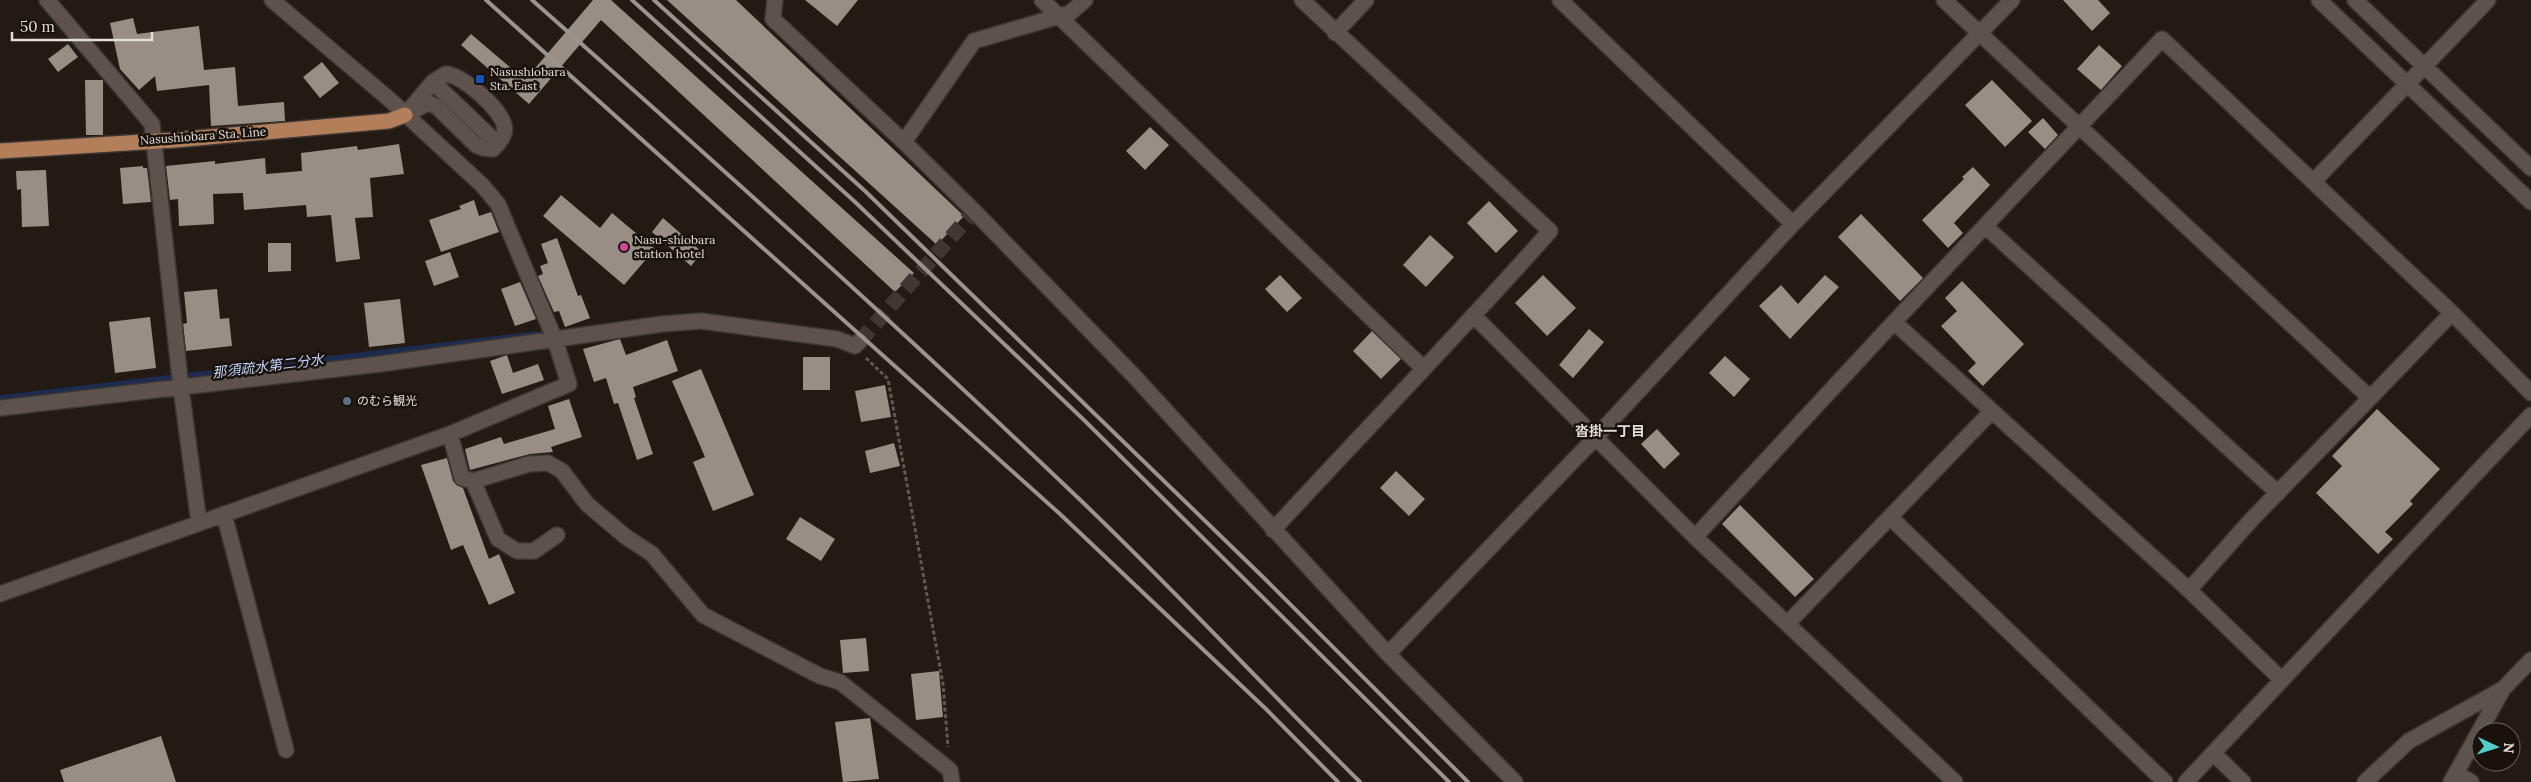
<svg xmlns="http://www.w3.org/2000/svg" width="2531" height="782" font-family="Lora,'Noto Sans JP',serif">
<rect width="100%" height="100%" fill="#231a14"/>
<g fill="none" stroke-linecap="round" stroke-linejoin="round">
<!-- stream -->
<path stroke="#1b2c50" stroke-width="5.5" d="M0,398l536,-64"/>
</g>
<!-- building -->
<path fill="#998e86" d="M593,0h18l303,273 -19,19 -294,-272 -72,84 -68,-59 10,-11 54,46z
M667,0h69l228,216 -27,29z
M805,0h53l-21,26z
M2063,0h35l12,13 -18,18z
M133,18l4,16 62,-8 5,44 31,-3 3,39 46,-4 1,19 -74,5 -2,-41 -52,6 -2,-15 -16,14 -19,-21 -10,-46z
M68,44l10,13 -20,15 -10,-13z
M2099,45l23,21 -21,24 -24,-21z
M322,62l17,21 -19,15 -17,-21z
M85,80h18v55h-17z
M1992,80l40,41 -27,26 -40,-42z
M2043,118l15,17 -13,14 -17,-17z
M1150,127l19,18 -24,25 -19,-19z
M399,144l5,30 -34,4 3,39 -18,1 5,41 -24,3 -5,-47 -24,2 -1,-12 -62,5 -1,-17 -30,1 1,30 -35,2 -1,-27 -8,1 -4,-34 49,-5v3l50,-6 1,16 36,-3 -1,-18 56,-7 1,4z
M143,166v2h4l4,34 -28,2 -3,-36z
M1973,167l17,18 -36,38 9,10 -15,15 -26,-28 42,-41 -2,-2z
M46,170l3,56 -27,1 -1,-38 -4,1 -1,-19z
M561,195l39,33 12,-15 43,36 -31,36 -81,-69z
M474,200l5,16 12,-4 8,20 -58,20 -12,-32 32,-11 -2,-3z
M1489,201l29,30 -22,22 -29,-30z
M1861,214l62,64 -23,23 -62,-64z
M663,218l39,34 -11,14 -39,-34z
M1430,235l24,22 -28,30 -23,-22z
M557,238l21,58 3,-1 9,23 -25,9 -6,-16 -5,1 -16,-36 5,-2 -3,-8 8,-3 -7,-19z
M268,243h23v28l-23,1z
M450,252l9,25 -25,9 -9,-25z
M1280,275l22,23 -15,14 -22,-23z
M1543,275l33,33 -29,28 -32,-33z
M1825,275l14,12 -49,52 -31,-33 22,-21 17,19z
M1962,281l62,63 -41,42 -15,-15 8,-8 -35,-37 16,-15 -12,-13z
M520,282l16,37 -21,7 -14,-37z
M217,289l3,30 9,-1 3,28 -46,5 -3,-27 4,-1 -3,-31z
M400,299l5,44 -36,4 -5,-44z
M150,317l6,51 -41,5 -6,-51z
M1589,329l15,13 -31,36 -14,-13z
M1372,331l29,28 -20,20 -28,-28z
M620,339l6,16 41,-15 11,31 -45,16 3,10 -2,1 19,56 -16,6 -19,-57 -4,1 -8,-26 -12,4 -11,-33z
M507,355l6,18 25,-9 6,16 -42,14 -12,-33z
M1725,356l25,23 -16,18 -25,-24z
M803,357h27v33h-27z
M701,369l53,126 -41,16 -20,-49 12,-5 -33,-76z
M885,385l6,32 -30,5 -6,-31z
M569,399l13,38 -31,10 2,5 -23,2 -60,16 -5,-21 36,-12 3,7 51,-15 -7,-23z
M2377,409l63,60 -30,32 3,3 -28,28 8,7 -15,15 -62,-61 26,-27 -10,-10z
M1657,429l23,25 -16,15 -23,-25z
M894,443l6,23 -30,7 -5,-22z
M447,458l6,23 10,7 26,71 10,-5 16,39 -26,12 -26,-60 -12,5 -30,-85z
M1396,471l29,28 -16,17 -29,-28z
M1740,505l74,74 -19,18 -73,-73z
M800,517l35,22 -14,22 -35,-22z
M866,638l3,33 -26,2 -3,-33z
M939,671l4,46 -27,3 -5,-46z
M870,718l9,61 -36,3 -8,-60z
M161,736l15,46h-112l-4,-12z"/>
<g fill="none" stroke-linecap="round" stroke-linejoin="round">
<!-- minor-tunnel -->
<path stroke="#403732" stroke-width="15" stroke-dasharray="15 8" stroke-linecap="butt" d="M860,341l114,-130"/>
<defs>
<path id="minor" d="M47,0l105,124 29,264 18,135
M775,0l-2,19 131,123
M1042,0l381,368
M1085,0l-15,13 -96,28 -70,101 70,69 161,166 253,277 127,128
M1560,0l233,224
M1944,0l426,398 82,-85
M2319,0l212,202
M2355,0l176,168
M1335,33l31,-33
M446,74c16,1 54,34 58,51 3,10 -5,17 -11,24l-10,-1 -7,-3 -40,-39 -8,-3 -23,12 28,-33z
M433,82l65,62
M2313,182l175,-182
M1985,226l293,267
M1475,317l220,220 260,245
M1894,322l295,268 93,90
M0,408l380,-44 282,-40 39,-3 136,18 18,7 5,-5
M450,434l12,44 11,3 56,-17 19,-1 14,8 25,33 39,33 26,17 51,61 117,61 20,6 110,88 2,12
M473,481l25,58 19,12h17l23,-16
M224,514l62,236
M1890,517l101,-105
M1273,530c92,-100 187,-197 277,-299l-248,-231
M1695,537l199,-215 268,-283 290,274 79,80
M2189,590l63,-71 118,-121
M0,594l450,-160 119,-50 -14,-44 -57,-136 -16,-19 -93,-86 -117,-99
M1788,623l102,-106 275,265
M1388,654l207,-216 198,-214 219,-224
M2213,753l30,29
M2456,773l15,9
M2186,782l345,-367
M2365,782l44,-41 94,-52
M2451,782l52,-93 28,-29"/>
<path id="major" d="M0,151l175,-11 214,-19 16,-6"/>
</defs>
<!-- minor casing -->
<use href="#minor" stroke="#3c3532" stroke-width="18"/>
<!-- major casing -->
<use href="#major" stroke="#3c3532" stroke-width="18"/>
<!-- path -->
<path stroke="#615953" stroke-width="3" stroke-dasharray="4 2.5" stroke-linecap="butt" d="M866,358l22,21 55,305 5,63"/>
<!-- minor -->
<use href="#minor" stroke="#5e534c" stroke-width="15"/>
<!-- major -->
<use href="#major" stroke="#b37e5a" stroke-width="15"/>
<!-- rail -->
<path stroke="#9a938e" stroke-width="4" d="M486,0l574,514 206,195 72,73
M532,0c183,162 365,325 542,494 98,93 190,193 286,288
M632,0l222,201 231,220 364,361
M654,0l211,191 400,388 203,203"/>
</g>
<!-- markers -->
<rect fill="#1a4fb4" stroke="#19110b" stroke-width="2" x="475" y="74" width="10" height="10" rx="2.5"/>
<circle fill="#d1479c" stroke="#19110b" stroke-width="2" cx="624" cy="247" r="5"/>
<circle fill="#5c6f8a" stroke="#19110b" stroke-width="2" cx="347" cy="401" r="5"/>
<g text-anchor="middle" stroke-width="5" stroke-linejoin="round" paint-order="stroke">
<!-- poi labels -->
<g font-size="12" fill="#e4deda" stroke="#19110b" text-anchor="start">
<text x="490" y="76">Nasushiobara<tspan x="490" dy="14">Sta. East</tspan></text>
<text x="634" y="244">Nasu-shiobara<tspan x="634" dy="14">station hotel</tspan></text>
<text x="357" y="405">のむら観光</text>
</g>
<!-- street labels -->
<g font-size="12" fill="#e4deda" stroke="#19110b">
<text transform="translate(203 136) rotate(-4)" y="4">Nasushiobara Sta. Line</text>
</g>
<!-- water labels -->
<g font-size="14" font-style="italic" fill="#c0d4fc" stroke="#19110b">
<text transform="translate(268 366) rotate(-7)" y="5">那須疏水第二分水</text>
</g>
<!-- neighbourhood labels -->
<g font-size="14" font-weight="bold" fill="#e4deda" stroke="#19110b">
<text x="1610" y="436">沓掛一丁目</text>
</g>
</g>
<!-- north arrow -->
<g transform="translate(2496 747) rotate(94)"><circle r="24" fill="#19110b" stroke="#6a635e"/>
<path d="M0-4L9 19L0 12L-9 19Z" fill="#54cdc8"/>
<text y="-8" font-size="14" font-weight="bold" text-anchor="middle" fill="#e4deda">N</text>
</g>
<!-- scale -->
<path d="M12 32v8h140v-8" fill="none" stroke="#e4deda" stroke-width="2.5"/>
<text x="20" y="32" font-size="15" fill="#e4deda" stroke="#19110b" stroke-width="4" paint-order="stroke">50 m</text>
</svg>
